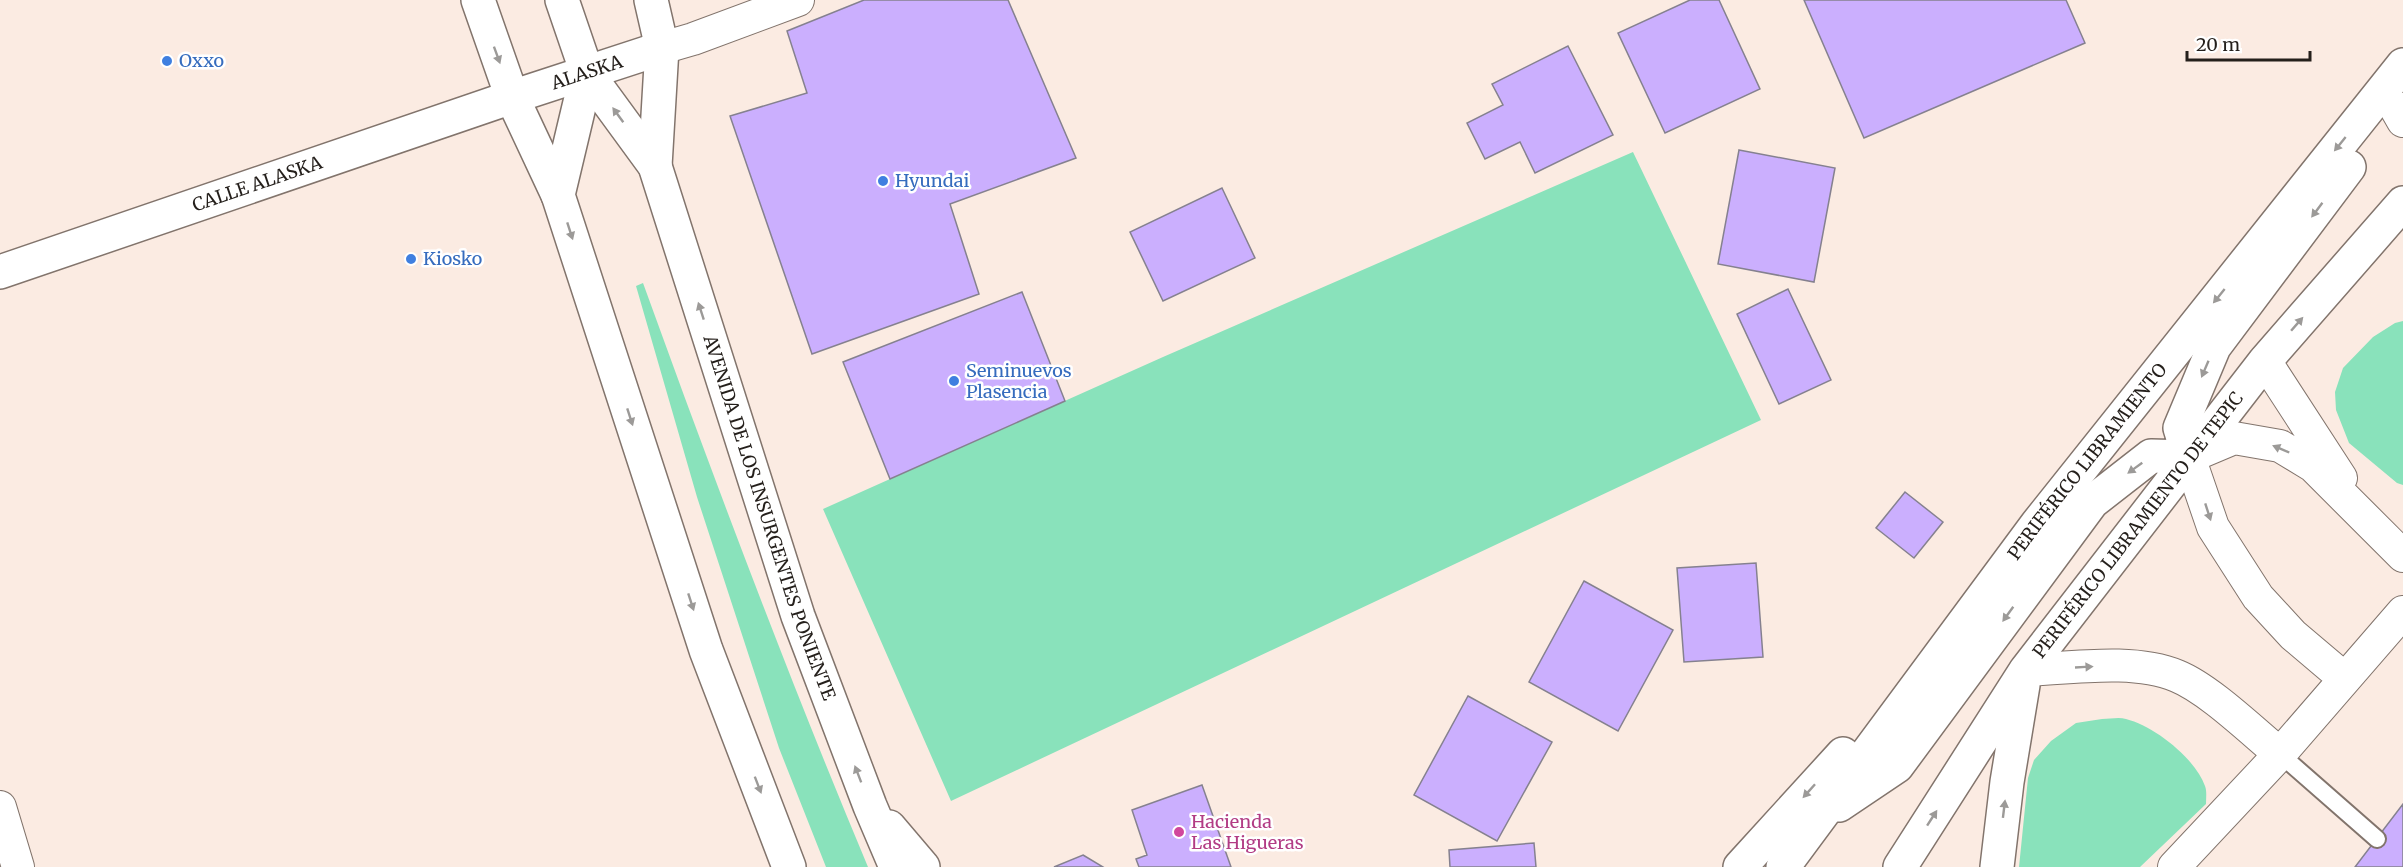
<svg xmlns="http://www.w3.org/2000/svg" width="2403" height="867" font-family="Merriweather,serif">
<rect width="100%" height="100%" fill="#fbebe2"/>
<!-- green -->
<path fill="#89e2bb" d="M1633,152l128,268 -810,381 -128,-292 340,-152z
M643,283c71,196 144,391 225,584h-42l-47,-119 -82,-251 -61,-211z
M2403,321v164l-6,-2 -48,-40 -13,-33 -1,-18 8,-24 30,-31 22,-14z
M2102,719c8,0 17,-2 24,0 28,7 69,39 79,67 2,5 1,12 1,18l-66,63h-121l9,-89 6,-18 17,-19 25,-18z"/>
<!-- building -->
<path fill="#cbaffe" stroke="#85818f" stroke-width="1.5" d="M864,0h144l68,158 -126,46 29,90 -167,60 -82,-238 77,-23 -20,-62z
M1690,0h29l41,89 -95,44 -47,-100z
M1804,0h262l19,43 -221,95z
M1568,46l45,89 -78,38 -15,-31 -35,17 -18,-36 36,-18 -11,-21z
M1739,150l96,18 -21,114 -96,-18z
M1222,188l33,70 -92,43 -33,-69z
M1788,289l43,91 -52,24 -42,-90z
M1022,292l43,109 -175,78 -47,-117z
M1905,492l38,30 -29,36 -38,-30z
M1756,563l7,94 -79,5 -7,-94z
M1584,581l89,49 -55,101 -89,-49z
M1468,696l84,46 -55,99 -83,-46z
M1202,785l29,82h-92l-3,-8 11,-4 -15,-45z
M2403,804v63h-48z
M1534,843l2,24h-86l-1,-17z
M1083,855l20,12h-49z"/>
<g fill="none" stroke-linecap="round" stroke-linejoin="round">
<defs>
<path id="service" d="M2280,754l97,85"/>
<path id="minor" d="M662,48l31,-9 105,-39
M2395,107l8,14
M2265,361l76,117
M2026,670c46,-2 108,-12 151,6 32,13 75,55 103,78
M2345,679l-52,-44 -35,-38 -45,-70 -24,-70 45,-19 46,8 33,20 90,90
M0,807l18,60
M2174,867l106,-113 123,-142"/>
<g id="tertiary">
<path id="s1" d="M0,272l512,-175 150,-49"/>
</g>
<path id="primary" d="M478,0l34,97 46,98
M651,0l11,48 -7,118"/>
<g id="trunk">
<path id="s2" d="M562,0l25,73 68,93 143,450 72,190 26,61"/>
<path d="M587,73l-29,122 148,455 83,217"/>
<path d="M1839,805l58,-39 195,-264 59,-46 38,1 -9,-29 34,-81 135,-180"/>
<path d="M889,827l34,40"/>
<path d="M1740,867l103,-113"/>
<path id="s3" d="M1783,867l254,-343 366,-459"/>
<path id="s4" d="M1900,867l126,-197 239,-309 138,-158"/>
<path d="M1997,867l10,-85 16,-97"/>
</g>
</defs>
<!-- service casing -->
<use href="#service" stroke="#82746c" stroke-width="20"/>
<!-- minor casing -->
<use href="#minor" stroke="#82746c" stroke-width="34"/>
<!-- tertiary casing -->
<use href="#tertiary" stroke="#82746c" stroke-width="36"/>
<!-- primary casing -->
<use href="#primary" stroke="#82746c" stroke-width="36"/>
<!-- trunk casing -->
<use href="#trunk" stroke="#82746c" stroke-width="36"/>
<!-- service -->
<use href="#service" stroke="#fff" stroke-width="16"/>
<!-- minor -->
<use href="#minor" stroke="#fff" stroke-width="32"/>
<!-- tertiary -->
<use href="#tertiary" stroke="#fff" stroke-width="33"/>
<!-- primary -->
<use href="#primary" stroke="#fff" stroke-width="33"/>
<!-- trunk -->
<use href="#trunk" stroke="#fff" stroke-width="33"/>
</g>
<!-- one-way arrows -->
<defs><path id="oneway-solid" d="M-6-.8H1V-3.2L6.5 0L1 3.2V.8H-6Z" transform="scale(1.5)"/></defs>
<g fill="#9c9a98">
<use href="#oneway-solid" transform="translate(497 55) rotate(70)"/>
<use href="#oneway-solid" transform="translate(618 115) rotate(-126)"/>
<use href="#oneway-solid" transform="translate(2340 144) rotate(129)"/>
<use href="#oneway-solid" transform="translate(2317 210) rotate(127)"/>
<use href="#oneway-solid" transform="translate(570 231) rotate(72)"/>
<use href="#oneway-solid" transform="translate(2219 296) rotate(129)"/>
<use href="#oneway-solid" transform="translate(701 311) rotate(-108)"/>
<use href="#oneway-solid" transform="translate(2297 324) rotate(-49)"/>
<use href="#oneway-solid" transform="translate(2205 369) rotate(113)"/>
<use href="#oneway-solid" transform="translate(630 417) rotate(72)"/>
<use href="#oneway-solid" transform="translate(2281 449) rotate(-157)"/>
<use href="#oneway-solid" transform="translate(2135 468) rotate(144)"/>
<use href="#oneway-solid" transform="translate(2208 512) rotate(72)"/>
<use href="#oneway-solid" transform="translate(691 602) rotate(72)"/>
<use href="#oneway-solid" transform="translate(2008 614) rotate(126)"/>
<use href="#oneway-solid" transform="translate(2084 667) rotate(-3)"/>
<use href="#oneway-solid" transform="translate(858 774) rotate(-111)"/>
<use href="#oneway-solid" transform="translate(758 785) rotate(69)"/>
<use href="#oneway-solid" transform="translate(1809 791) rotate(132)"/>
<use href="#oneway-solid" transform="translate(2004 809) rotate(-83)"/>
<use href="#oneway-solid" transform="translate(1932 818) rotate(-57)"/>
</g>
<!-- markers -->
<g fill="#3f7fe0" stroke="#fff" stroke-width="2">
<circle cx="167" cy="61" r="6"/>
<circle cx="883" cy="181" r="6"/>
<circle cx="411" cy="259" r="6"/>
<circle cx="954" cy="381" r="6"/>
</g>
<circle fill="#d1479c" stroke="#fff" stroke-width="2" cx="1179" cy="832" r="6"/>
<g text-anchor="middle" stroke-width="5" stroke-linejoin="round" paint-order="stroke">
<!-- shop labels -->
<g font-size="18" fill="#366cbe" stroke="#fff" text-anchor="start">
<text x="179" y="67">Oxxo</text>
<text x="895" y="187">Hyundai</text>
<text x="423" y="265">Kiosko</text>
<text x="966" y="377">Seminuevos<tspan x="966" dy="21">Plasencia</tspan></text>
</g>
<!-- street labels -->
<g font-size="18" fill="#241f1b" stroke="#fff">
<text dy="6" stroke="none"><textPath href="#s1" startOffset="620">ALASKA</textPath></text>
<text dy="6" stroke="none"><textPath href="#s1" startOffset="272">CALLE ALASKA</textPath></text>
<text dy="6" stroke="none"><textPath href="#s3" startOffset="507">PERIFÉRICO LIBRAMIENTO</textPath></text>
<text dy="6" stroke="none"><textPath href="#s2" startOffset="562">AVENIDA DE LOS INSURGENTES PONIENTE</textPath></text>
<text dy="6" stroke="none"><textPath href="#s4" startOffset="417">PERIFÉRICO LIBRAMIENTO DE TEPIC</textPath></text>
</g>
<!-- hotel labels -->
<g font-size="18" fill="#b23c85" stroke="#fff" text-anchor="start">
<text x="1191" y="828">Hacienda<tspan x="1191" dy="21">Las Higueras</tspan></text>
</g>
</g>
<!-- scale -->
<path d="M2187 51v9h123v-9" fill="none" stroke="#241f1b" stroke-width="3"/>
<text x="2196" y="51" font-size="18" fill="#241f1b" stroke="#ffffff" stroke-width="4.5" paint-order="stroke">20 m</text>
</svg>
